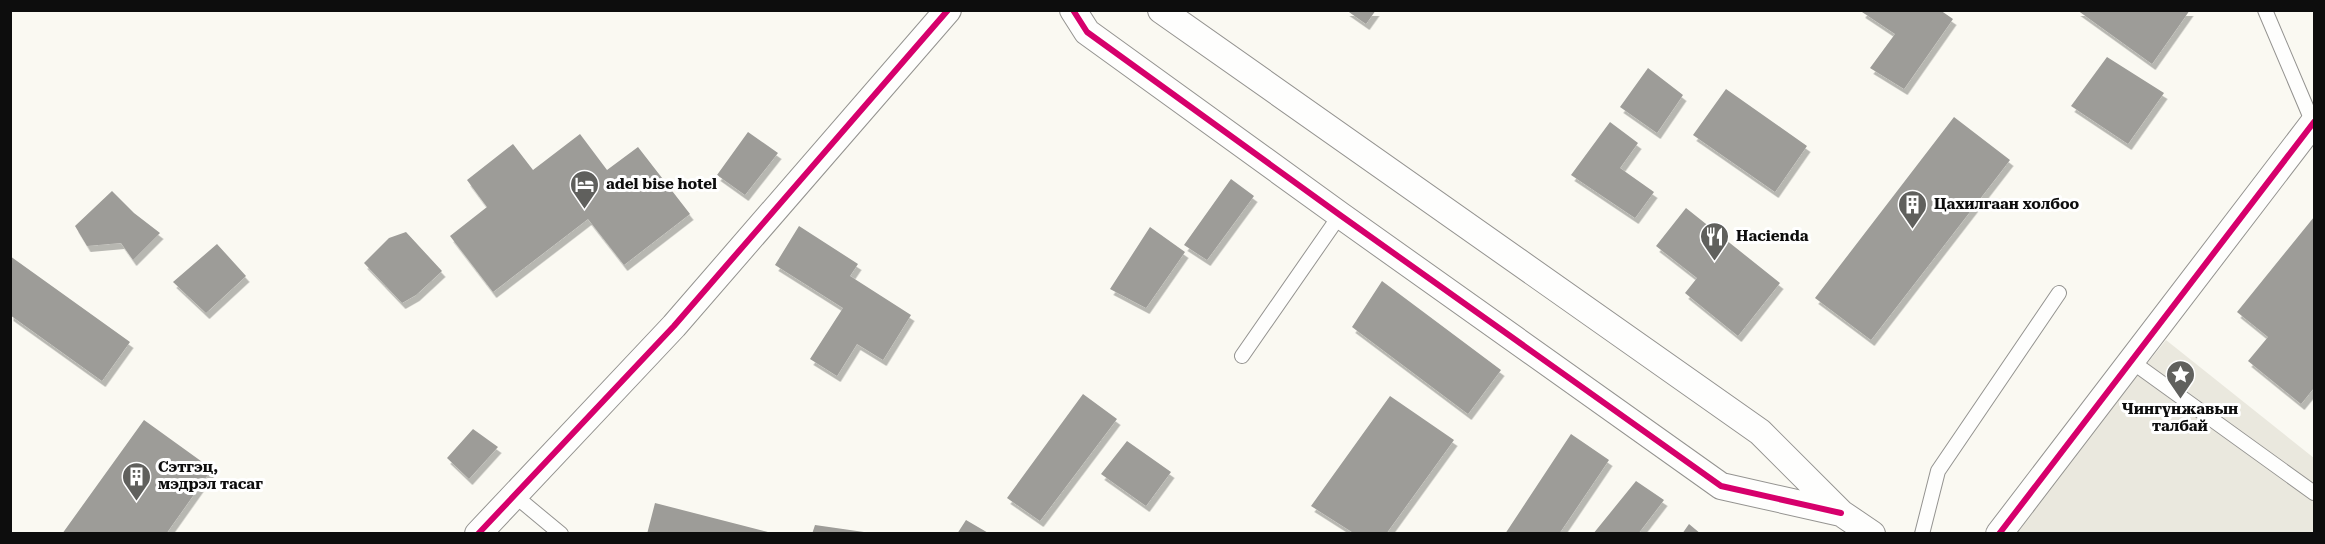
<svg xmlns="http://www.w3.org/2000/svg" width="2325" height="544" font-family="'Roboto Serif',serif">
<defs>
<filter id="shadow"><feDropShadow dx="3.5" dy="6" stdDeviation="0" flood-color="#0004"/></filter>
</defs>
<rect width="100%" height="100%" fill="#faf9f2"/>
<!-- plaza -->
<path fill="#eae8de" d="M2166,340l148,118v75l-303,1z"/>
<!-- building -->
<path fill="#9d9c98" filter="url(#shadow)" d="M1346,10h30l-10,14z
M1863,10h77l13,9 -49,70 -34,-21 25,-34 -33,-22z
M2077,10h113l-38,54z
M2107,57l57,36 -36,51 -57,-38z
M1648,68l35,27 -26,38 -37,-26z
M1726,89l81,57 -32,46 -82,-57z
M1954,117l56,43 -139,180 -56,-42z
M1610,122l28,21 -18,25 34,24 -19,26 -64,-43z
M748,132l30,21 -33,42 -28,-20z
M580,134l27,36 31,-23 52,67 -66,51 -36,-46 -95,73 -43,-56 37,-29 -20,-27 46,-36 20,26z
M1231,179l23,17 -47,64 -23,-15z
M112,191l22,22 26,20 -27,27 -12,-17 -34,3 -12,-20z
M1686,208l94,75 -42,53 -53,-43 12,-15 -41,-32z
M2314,217v171l-13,16 -53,-43 20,-24 -31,-25z
M799,226l59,38 -8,12 61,39 -28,45 -26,-16 -20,32 -27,-17 33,-51 -68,-43z
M1150,227l35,25 -39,56 -36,-19z
M406,232l36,39 -26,24 -14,8 -38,-40 25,-25z
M217,244l29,32 -40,37 -33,-31z
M10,256l120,86 -28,39 -92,-66z
M1382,281l119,89 -33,44 -116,-87z
M1083,394l34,25 -77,102 -33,-23z
M1390,396l64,44 -68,94h-31l-44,-28z
M144,420l68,49 -46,65h-104z
M473,429l25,18 -29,32 -22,-21z
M1571,434l38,26 -50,74h-54z
M1127,441l44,31 -25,34 -45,-32z
M1636,481l28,19 -26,34h-45z
M655,503l113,29v2h-121z
M966,520l24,14h-33z
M1689,524l12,10h-19z
M815,525l49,7v2h-52z"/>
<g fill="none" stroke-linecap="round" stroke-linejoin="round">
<defs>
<path id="lane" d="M2265,10l48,113
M1242,356l98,-141
M2131,361l183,132
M514,495l47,39
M1922,534l16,-63 121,-178"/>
<path id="street" d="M1073,10l14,22 253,183 381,271 120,27
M1161,10l599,422 81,81 31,21
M478,534l196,-208 274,-316
M1999,534l315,-412"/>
</defs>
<!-- lane casing -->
<use href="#lane" stroke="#949390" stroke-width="16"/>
<!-- street casing -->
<use href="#street" stroke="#949390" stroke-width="28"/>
<!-- lane -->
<use href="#lane" stroke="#fefefd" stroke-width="14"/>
<!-- street -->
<use href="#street" stroke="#fefefd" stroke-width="26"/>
<defs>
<path id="cycleway" d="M1073,10l14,22 253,183 381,271 120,27
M478,534l196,-208 274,-316
M1999,534l315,-412"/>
</defs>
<!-- cycleway casing -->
<use href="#cycleway" stroke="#fff" stroke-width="10"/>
<!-- cycleway -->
<use href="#cycleway" stroke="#d6006c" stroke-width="6"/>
</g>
<!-- icons -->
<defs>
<symbol id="hotel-pin" viewBox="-11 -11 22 30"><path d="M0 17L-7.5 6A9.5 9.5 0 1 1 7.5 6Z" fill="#60605d" stroke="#fff"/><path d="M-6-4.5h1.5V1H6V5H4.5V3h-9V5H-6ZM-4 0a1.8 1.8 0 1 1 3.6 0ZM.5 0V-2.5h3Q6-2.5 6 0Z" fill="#fff"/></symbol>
<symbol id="building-pin" viewBox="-11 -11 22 30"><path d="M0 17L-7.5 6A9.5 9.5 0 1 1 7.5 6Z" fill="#60605d" stroke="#fff"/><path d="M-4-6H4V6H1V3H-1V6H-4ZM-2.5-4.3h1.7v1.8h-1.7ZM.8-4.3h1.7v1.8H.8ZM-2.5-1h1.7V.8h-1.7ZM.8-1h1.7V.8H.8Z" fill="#fff"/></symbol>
<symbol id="restaurant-pin" viewBox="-11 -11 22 30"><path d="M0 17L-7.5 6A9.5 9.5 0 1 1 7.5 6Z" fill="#60605d" stroke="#fff"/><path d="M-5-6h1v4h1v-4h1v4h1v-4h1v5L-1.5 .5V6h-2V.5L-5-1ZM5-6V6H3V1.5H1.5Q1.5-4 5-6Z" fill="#fff"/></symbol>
<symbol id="sight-pin" viewBox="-11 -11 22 30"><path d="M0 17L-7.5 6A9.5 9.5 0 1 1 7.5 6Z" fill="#60605d" stroke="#fff"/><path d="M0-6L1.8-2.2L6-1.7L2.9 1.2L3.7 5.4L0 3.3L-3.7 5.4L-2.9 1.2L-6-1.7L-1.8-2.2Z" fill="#fff"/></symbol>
</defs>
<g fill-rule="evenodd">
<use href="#hotel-pin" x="568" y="168" width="33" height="45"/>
<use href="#building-pin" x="1896" y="188" width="33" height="45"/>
<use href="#restaurant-pin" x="1698" y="220" width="33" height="45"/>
<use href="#sight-pin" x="2164" y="358" width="33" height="45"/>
<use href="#building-pin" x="120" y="460" width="33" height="45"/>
</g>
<g text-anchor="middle" stroke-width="6" stroke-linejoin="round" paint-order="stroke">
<!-- poi labels -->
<g font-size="15" font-weight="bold" fill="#0d0d0d" stroke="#fff" text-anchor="start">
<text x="606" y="189">adel bise hotel</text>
<text x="1934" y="209">Цахилгаан холбоо</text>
<text x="1736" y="241">Hacienda</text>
<text x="2180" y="414" text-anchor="middle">Чингүнжавын<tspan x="2180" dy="17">талбай</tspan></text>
<text x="158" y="472">Сэтгэц,<tspan x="158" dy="17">мэдрэл тасаг</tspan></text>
</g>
</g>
<!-- border -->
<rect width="2325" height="544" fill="none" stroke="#0d0d0d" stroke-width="24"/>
</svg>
